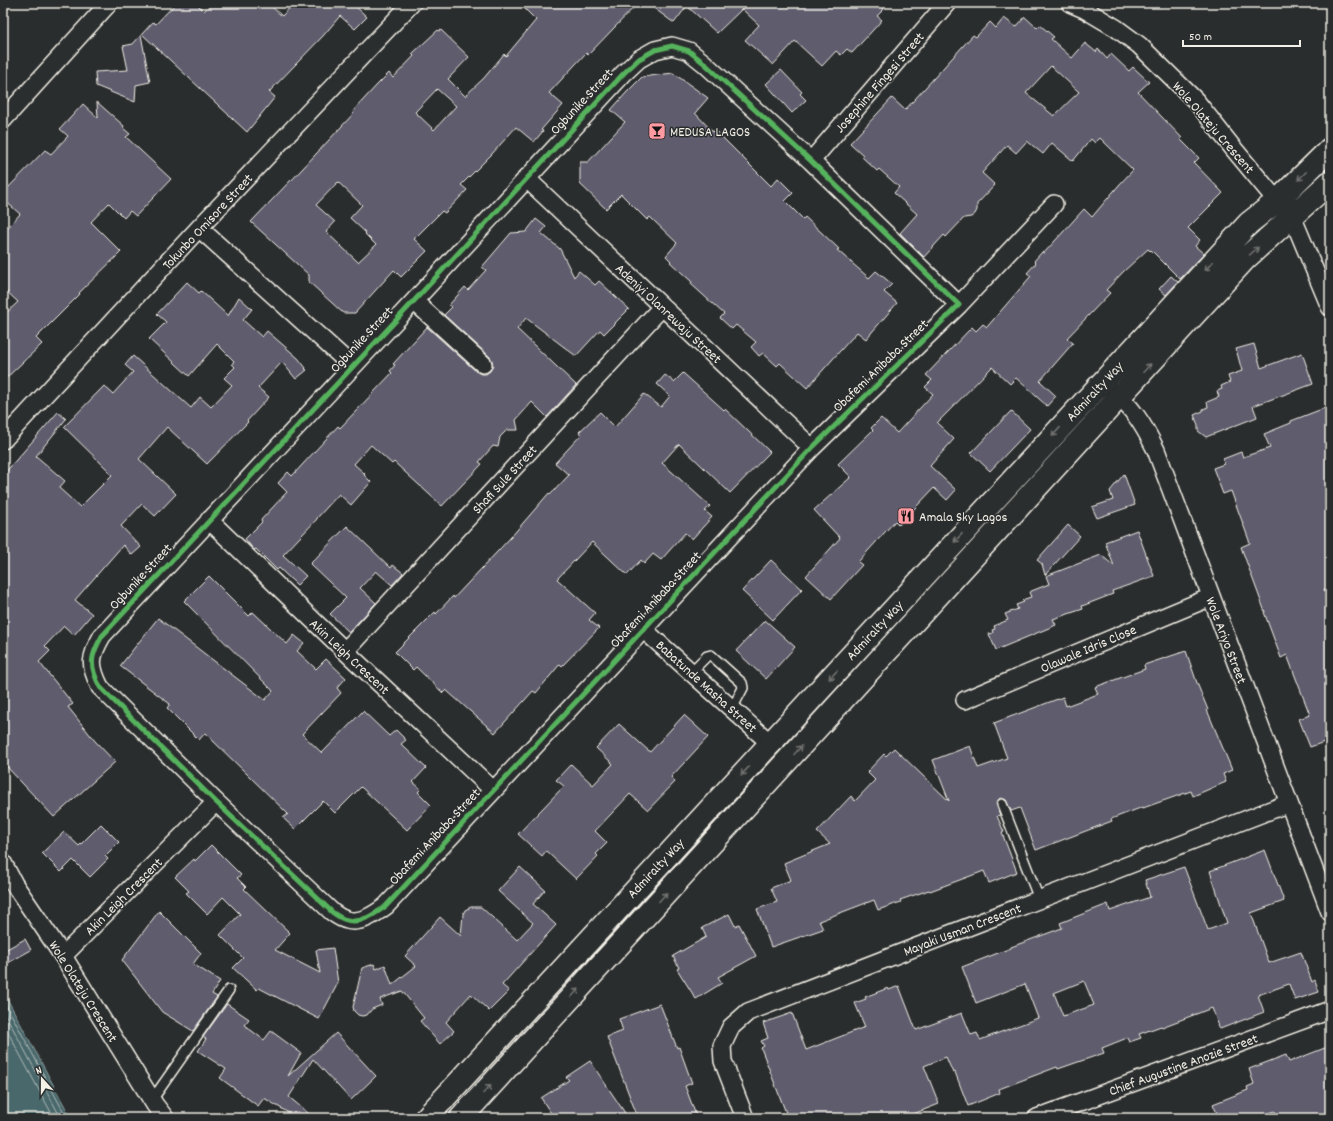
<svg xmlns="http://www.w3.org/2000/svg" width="1333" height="1121" font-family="Dekko,sans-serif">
<rect width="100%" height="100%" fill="#2a2d2e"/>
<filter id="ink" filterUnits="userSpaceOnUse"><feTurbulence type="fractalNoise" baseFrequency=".025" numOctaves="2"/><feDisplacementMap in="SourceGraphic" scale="8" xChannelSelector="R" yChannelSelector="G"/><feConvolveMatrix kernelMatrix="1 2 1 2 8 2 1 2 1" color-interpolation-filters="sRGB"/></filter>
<g filter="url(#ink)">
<!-- water -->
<path fill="#49676c" stroke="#8d9e9e" d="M3,991l68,127h-68z"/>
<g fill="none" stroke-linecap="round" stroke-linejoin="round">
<!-- shore -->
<path stroke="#b0bab6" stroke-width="1" d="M3,999l64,119
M3,1010l58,108
M3,1023l51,95"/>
</g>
<!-- building -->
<path fill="#5e5c6e" stroke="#f4f1e8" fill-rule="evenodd" d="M176,3h20l8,8 8,-8h56l14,13 12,-13h58l15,14 -12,12 -15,-13 -17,20 -54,56 6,5 -28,35 -105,-98 11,-12 3,2z
M519,3h119l-50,52 -2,-2 -37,40 14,12 -22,25 2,1 -9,11 -18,-15 -25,28 -30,30 6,5 -22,23 -3,-2 -28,28 13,12 -26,26 -7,-7 -39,43h-12l-34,-31v-7l-58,-53 40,-42v1l63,-68 -1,-2 24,-26 12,-12 4,5 21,-22 -2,-2 26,-24 1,1 2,-1 28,27 -21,22 17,17 19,-18 20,-24 2,2 30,-36zM437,89l19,17 -22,24 -19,-18zM338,182l24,23 -12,13 16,15 -1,1 11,11 -18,17 -32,-30 9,-10 -19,-17z
M647,3h231l6,6 -7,7 5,4 -30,33 -5,-4 -6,6 -5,-4 -14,15 -27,-25 -22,24 -28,-25 14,-15 -17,-16 -25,24 -30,-27 -13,17z
M1025,17l12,11 3,-3 14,12 -3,2 21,19 13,-15 11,9 2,-3 9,10 4,-5 18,17 4,-4 16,15 -11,10 44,46 -2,1 19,19 -5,5 29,30 -35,35 12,12 -5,6 9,8 -24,25 -29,-29 -1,1 -2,-2 -25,23 -17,18 4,3 -43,45 6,5 -33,38 16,15 -9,10 -31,-28 -6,6 -18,-17 -55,56 17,16 -24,27 26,24 -9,10 -13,-12 -35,37 -4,-4 -37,41 4,3 -31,34 -25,-23 34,-38 -26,-28 37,-33 -13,-13 35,-34 -2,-2 10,-10 16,15 36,-39 -8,-7 7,-7 -6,-5 46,-48 4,4 7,-7 4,3 44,-51 -4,-3 9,-10 -2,-2 8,-9 2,1 40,-44 8,8 27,-32 14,-15 -33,-32 -5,5 -4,-4 -18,22 -21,-18 -9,11 -16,-13 -11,12 -9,-8 -25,28 13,12 -18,19v6l-2,4 -4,3 -7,1 -18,19 -2,-2 -20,22 -24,-24 17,-19 -23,-21 5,-6 -20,-18 -2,2 -15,-14 1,-2 -13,-12 42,-45 13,12 68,-75 3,2 14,-15 6,6 8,-10 12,9zM1051,66l28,26 -25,24 -28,-23z
M141,35l9,47 -14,3 -1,17 -39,-16 -1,-14 33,-2 -5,-24 10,-2z
M781,70l21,22 -2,2 6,6 -14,13 -26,-29z
M673,73l35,25 -13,15 18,19 2,-2 56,56 7,-8 15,15 -8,8 18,18 2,-2 34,32 -2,1 32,28 7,-7 16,13 -8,8 13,11 -31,36 -9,-7 -50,56 -27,-25 -3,3 -14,-13 -4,3 -8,-9 5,-5 -20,-17 -4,4 -12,-11 4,-4 -33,-30 1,-2 -22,-20 1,-1 -5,-5 11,-13 -27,-26 -3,3 -26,-26 -15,15 -26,-25v-22h8l37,-40 -14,-12 16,-18 15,-15z
M97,102l27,24 -1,2 7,6 -4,3 45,42 -35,37 -6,-5 -6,7 -15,-15 -18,19 30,30 -42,41 1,1 -44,44 6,6 -39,37v-65l15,-14 -15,-14v-55l17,-19 -17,-15v-6l42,-43 6,4 17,-18 -8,-7 23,-25 15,14z
M536,219l10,8 -5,6 19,16 14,28 5,-6 16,14 4,-4 30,28 -25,25 -4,-4 -24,26 -50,-38 -9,11 59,56 -29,32 -15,-15 -16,18 2,10h-11l-7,7 -2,10 -5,-1 -14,16 3,2 -40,42 -48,-44 -2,2 -21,-19 -17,19 11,10 -1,1 7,7 -20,23 -12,-11 -22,24v1l-34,36 23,21 -9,9 -18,-17 -2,2 -21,-21 -2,1 -9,-11 17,-17 -1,-2 26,-28 -9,-9 10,-11 4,4 46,-50 2,2 52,-55 -2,-2 5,-6 -2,-1 34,-37 50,45 4,2h5l4,-3 3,-5 -1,-5 -2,-4 -46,-42 8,-8 -3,-2 16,-18 3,3 18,-20 -4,-3 29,-34 15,-1z
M1171,276l7,6 -12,13 -7,-6z
M187,282l12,11 2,-2 27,25 11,-19 13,12 -9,11 19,17 5,-6 31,27 8,10 -1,1 2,1 -11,9 -14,-17 -24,26 11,9 -22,24 1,1 -41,42 -40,-37 -28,32 37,35 -21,22 -13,-12 -21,22 20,21 -9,8 -9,-10 -48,55 17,14 -18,21 -10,-9 -19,20 5,5 -11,11 34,42 -5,3 27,34 20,21 -61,55 -47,-50 -4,-14v-278l55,-63 8,7 -30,37 29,25 -6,7 21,19 32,-32 -5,-4 1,-1 -44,-43 40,-41 9,8 20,-22 -8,-7 8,-9 58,52 9,-11 11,10 21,-22 -8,-7 11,-11 -3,-3 2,-3 -17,-17 -28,32 -40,-37 17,-17 -9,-8z
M1254,344l7,24 41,-15 11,31 -60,22 4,11 -51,20 -8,-6v-6l-4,-10 9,-4v-2l5,-2 -1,-5 12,-5 -2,-6 5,-2 -1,-3 9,-4 -2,-6 14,-5 -6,-22z
M683,373l41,37 1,-1 45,43 -40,41 -51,-49 -17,19 48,43 -5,5 7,6 -20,22 -7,-6 -24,27 -8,-6 -9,10 -3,-4 -14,15 -35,-33 -35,37 38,34 -6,7 10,8 -37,38 -2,-2 -24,29 -3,-2 -38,42 -49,-43 -3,3 -27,-26 -3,3 -18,-18 40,-40 1,2 17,-18 1,2 57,-61 38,-44 1,2 19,-20 -14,-12 26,-28 -2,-3 21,-20 15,15 29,-33 17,13 9,-11 -13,-12 8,-9 9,7z
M1330,406v182l-6,1 6,14v11l-4,2 4,11v113l-20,7 -11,-28 11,-4 -23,-60 -6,3 -17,-46h1l-24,-65 9,-4 -19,-52 -8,3 -10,-26 11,-4 -1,-5 18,-7 2,5 27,-9 -6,-14 27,-11v-2z
M1011,411l19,18 -40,42 -19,-18z
M1124,474l11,31 -38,13 -5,-11 21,-7 -3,-9z
M1068,525l12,11 -35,39 -3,-11 -5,-4z
M347,526l44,42 2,-3 10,8 -11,12 -16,-14 -16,17 16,15 -27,29 -19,-18 16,-16 -36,-34z
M1137,530l17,46 -42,15 1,3 -31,12 1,3 -30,10 3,6 -60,25 -7,-16 4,-1 -1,-3 3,-1 -1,-3 14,-6 -3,-6 13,-5 -2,-4 8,-3 -2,-2 9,-3 -2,-5 20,-8 -3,-8 55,-21 13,11 -9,-24z
M771,560l31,29 -29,31 -31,-29z
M209,576l40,40 4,-4 34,32 7,-9 10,8 -7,8 19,18 10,-10 20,19 -9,10 4,5 -39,41 20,19 41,-42 26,25 7,-6 10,10 -5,4 25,24 -13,14 8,7 -3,3 13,13 -24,25 -46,-43 -26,26 -12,-12 -28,28 -12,-11 5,-4 -83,-81 -6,7 -32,-32 3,-4 -50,-38 38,-48 107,82 8,-9 -89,-90z
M765,620l30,27 -29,32 -30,-28z
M1186,651l11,32 11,27h-1l25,60 -9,4 3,8 -33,14 -2,-5 -48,17v-1l-32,12 1,2 -76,29 -16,-42 -9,3 -5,-11 -6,-2 -4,5 4,12 -3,1 7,16 -2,1 15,39 -28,11 -5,-12 -54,20 -1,-1 -29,10 1,2 -23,8 -4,-10 -55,21 4,8 -52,18 -14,-38 20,-7 -6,-14 20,-8 -7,-17 46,-19 -13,-12 34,-36 4,5 20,-21 -8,-8 17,-18 2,2 8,-8 55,53 -16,-41 37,-14 8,22 29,-10 -13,-35 69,-26 3,9 32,-12 -3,-7 50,-18 -1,-4z
M684,715l24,22 -37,40 4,5 -27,28 -18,-16 -35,37 12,12 -11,11 2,2 -22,23 -30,-28 -4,5 -24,-22 46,-48 -8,-6 15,-16 22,21 20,-21 -17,-16 23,-24 31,28z
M101,824l18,18 -14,14 3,3 -18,18 -17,-17 -12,12 -19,-19 22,-21 15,14z
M211,845l30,30 -4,3 9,9 -2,2 46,44 -15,17 45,23 -4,-23 17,-2 5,35 -19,36 -60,-31 -2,2 -24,-22 10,-10 -23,-23 20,-21 -17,-17 -16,17 -21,-21 3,-2 -14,-14 19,-18 1,2z
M1265,850l19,51 -33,12 18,50 32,-11 11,30 3,-2 4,12 -24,8 -6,-16 -31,11 6,17 -44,17 -8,-21 -50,19 -1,-1 -22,8 2,4 -12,4 -2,-4 -25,10 2,5 -46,16 -1,-2 -58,22 1,4 -32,13 -13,-34 -2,1 -7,-16 -22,9 15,38 -36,14h-115l-27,-70 3,-2 -3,-5 7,-3 -5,-15 29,-10 14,37 59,-23 -10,-24 11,-4 -1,-2 23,-9 1,2 10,-4 17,44 46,-17 9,22 6,-2 3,7 58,-22 -13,-34 -49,19 -14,-36 49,-19v-1l51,-19 -2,-5 48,-19 2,7 40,-14 -5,-17 39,-13 24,63 19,-7 -17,-52zM1084,981l10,24 -31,11 -9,-23z
M520,867l25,23 -12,14 23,21 -54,60 7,6 -20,20 -18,-17 -25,28 8,9 -14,13 -20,-23 4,-3 -22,-27 -22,8 2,6 -10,4 -5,6 -5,1 -4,-1 -4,-4 -1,-4 9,-39 12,-4 2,5 9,-4 7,20 24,-19 -11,-10 35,-39 21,19 2,-22 2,-4 6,-3h10l36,33 16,-17 -35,-32z
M159,911l42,42 -8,11 27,17 -8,13 5,3 -24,34 -31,-19 -40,-52z
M729,914l6,12 4,-2 17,32 -38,21 4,6 -26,16 -19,-30 2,-1 -6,-12 33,-19 -4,-9z
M25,939l6,11 -23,13 -5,-8v-4z
M227,1004l22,15 -5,6 20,15 7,-9 30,22 -13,23 48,-43 40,43 -25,24 -38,-41 -24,38 25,21h-17l-33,-20 -6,8 -38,-28 6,-9 -28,-18 8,-12 -3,-2z
M660,1004l17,44 2,-1 13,36 -7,3 12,32h-59l-31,-81 16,-6 -4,-12z
M1330,1046v72h-53l-2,-7 -19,7h-37l-6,-14 35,-14 -1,-3 7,-3 -5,-15 37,-14 3,7z
M590,1061l35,52 -6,5h-65l-13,-20 28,-18 -3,-3z"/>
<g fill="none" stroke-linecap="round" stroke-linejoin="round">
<defs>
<path id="service" d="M691,672l16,-16 4,-1 31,28 1,5 -11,21
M1002,804l37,95
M152,1100l77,-110"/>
<path id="minor" d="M1070,3l14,6 32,19 23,17 57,56 37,47 44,53 15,15 38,91
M672,46l17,5 15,12 107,98 148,144 -147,143 -426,458c-11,8 -25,18 -39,14 -5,-1 -11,-5 -15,-8l-116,-110 -116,-115c-11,-22 -10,-30 2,-51l312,-335 210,-228 15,-14 16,-9z
M3,120l106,-117
M811,161l136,-158
M526,178l286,270
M199,228l153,138
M414,301l69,63
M959,305l95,-101
M1109,389c23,16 35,37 47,61l174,462
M3,440l196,-212 213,-225
M209,520l136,131 148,139
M643,629l127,114
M345,651l317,-344
M965,700l246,-103
M3,863l11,21 49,72 92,149 10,13
M63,956l153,-154
M745,1118l-22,-57 -1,-15 9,-19 17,-15 541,-209
M1037,1118l293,-108"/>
<path id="primary" d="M426,1118l823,-895 28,-22 53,-52
M461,1118l784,-859 85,-77"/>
</defs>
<!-- service casing -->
<use href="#service" stroke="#f4f1e8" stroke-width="12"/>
<!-- minor casing -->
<use href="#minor" stroke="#f4f1e8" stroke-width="20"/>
<!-- primary casing -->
<use href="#primary" stroke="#f4f1e8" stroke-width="25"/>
<!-- service -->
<use href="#service" stroke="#2a2d2e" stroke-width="9"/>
<!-- minor -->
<use href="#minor" stroke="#2a2d2e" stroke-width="17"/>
<!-- primary -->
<use href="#primary" stroke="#2a2d2e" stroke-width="22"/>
<defs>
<path id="cycleway" d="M672,46l17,5 15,12 107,98 148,144 -147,143 -426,458c-11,8 -25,18 -39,14 -5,-1 -11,-5 -15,-8l-116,-110 -116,-115c-11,-22 -10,-30 2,-51l312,-335 210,-228 15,-14 16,-9z"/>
</defs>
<!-- cycleway casing -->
<use href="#cycleway" stroke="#2a2d2e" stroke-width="8"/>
<!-- cycleway -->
<use href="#cycleway" stroke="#56b35d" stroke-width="5"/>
</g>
<!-- one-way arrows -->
<defs><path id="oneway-shaft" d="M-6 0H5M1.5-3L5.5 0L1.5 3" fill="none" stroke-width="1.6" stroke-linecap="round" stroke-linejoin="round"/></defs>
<g stroke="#71726f">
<use href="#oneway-shaft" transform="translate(1302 176) rotate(135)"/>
<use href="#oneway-shaft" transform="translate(1254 251) rotate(-42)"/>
<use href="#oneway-shaft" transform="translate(1209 266) rotate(133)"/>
<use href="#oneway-shaft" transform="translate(1147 368) rotate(-48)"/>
<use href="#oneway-shaft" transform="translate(1056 432) rotate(133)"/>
<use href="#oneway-shaft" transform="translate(958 538) rotate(133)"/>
<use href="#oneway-shaft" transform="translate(833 675) rotate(133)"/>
<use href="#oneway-shaft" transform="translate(798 750) rotate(-48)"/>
<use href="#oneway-shaft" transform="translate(745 771) rotate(133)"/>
<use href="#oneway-shaft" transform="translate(663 897) rotate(-48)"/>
<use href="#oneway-shaft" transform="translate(575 993) rotate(-48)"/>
<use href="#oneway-shaft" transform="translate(487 1089) rotate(-48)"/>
</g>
</g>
<!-- icons -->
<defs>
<symbol id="bar-square" viewBox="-11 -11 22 22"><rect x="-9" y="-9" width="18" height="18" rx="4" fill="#ff9aa2" stroke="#2a2d2e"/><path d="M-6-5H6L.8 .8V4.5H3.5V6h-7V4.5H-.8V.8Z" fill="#111"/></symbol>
<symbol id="restaurant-square" viewBox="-11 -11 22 22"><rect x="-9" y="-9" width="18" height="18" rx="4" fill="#ff9aa2" stroke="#2a2d2e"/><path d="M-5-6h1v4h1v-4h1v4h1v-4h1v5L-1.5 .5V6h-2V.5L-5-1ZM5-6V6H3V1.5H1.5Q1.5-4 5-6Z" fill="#111"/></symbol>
</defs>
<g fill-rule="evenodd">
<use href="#bar-square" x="647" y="121" width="20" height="20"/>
<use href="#restaurant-square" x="896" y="506" width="20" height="20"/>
</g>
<g text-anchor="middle" stroke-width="3" stroke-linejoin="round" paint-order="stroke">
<!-- street labels -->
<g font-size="14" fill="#f4f1e8" stroke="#2a2d2e">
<text transform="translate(879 82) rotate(-49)" y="5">Josephine Fingesi Street</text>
<text transform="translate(581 101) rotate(-47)" y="5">Ogbunike Street</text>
<text transform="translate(1214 127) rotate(49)" y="5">Wole Olateju Crescent</text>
<text transform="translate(207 221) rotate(-47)" y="5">Tokunbo Omisore Street</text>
<text transform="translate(669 313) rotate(43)" y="5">Adeniyi Olanrewaju Street</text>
<text transform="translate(361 339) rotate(-47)" y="5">Ogbunike Street</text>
<text transform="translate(880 365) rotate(-44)" y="5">Obafemi Anibaba Street</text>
<text transform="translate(1094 391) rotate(-47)" y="5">Admiralty Way</text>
<text transform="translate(504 479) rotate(-47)" y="5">Shafi Sule Street</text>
<text transform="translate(140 576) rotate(-47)" y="5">Ogbunike Street</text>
<text transform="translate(655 599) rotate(-47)" y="5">Obafemi Anibaba Street</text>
<text transform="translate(874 630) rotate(-47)" y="5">Admiralty Way</text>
<text transform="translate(1227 640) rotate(69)" y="5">Wole Ariyo Street</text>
<text transform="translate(1088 648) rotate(-23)" y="5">Olawale Idris Close</text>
<text transform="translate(350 656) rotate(43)" y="5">Akin Leigh Crescent</text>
<text transform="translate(707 686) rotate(42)" y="5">Babatunde Masha Street</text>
<text transform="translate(434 836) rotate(-47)" y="5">Obafemi Anibaba Street</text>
<text transform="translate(655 868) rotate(-47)" y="5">Admiralty Way</text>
<text transform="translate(123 896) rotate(-45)" y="5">Akin Leigh Crescent</text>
<text transform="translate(962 929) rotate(-21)" y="5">Mayaki Usman Crescent</text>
<text transform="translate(84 991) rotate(58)" y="5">Wole Olateju Crescent</text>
<text transform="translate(1183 1064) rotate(-20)" y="5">Chief Augustine Anozie Street</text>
</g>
<!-- poi labels -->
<g font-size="14" fill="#f4f1e8" stroke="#2a2d2e" text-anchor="start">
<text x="670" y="136">MEDUSA LAGOS</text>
<text x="919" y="521">Amala Sky Lagos</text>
</g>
</g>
<!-- margin -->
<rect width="1333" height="1121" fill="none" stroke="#2a2d2e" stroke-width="16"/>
<rect x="8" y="8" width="1317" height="1105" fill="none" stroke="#f4f1e8" stroke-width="1.5" filter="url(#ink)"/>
<!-- north arrow -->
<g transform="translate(42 1079) rotate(339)" stroke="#2a2d2e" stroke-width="3" paint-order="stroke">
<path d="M0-3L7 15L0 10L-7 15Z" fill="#f4f1e8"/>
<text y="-6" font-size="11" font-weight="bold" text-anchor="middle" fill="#f4f1e8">N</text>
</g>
<!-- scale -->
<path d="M1183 40v6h117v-6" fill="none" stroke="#f4f1e8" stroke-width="2"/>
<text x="1189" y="40" font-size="12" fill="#f4f1e8" stroke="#2a2d2e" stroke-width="3" paint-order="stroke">50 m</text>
</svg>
